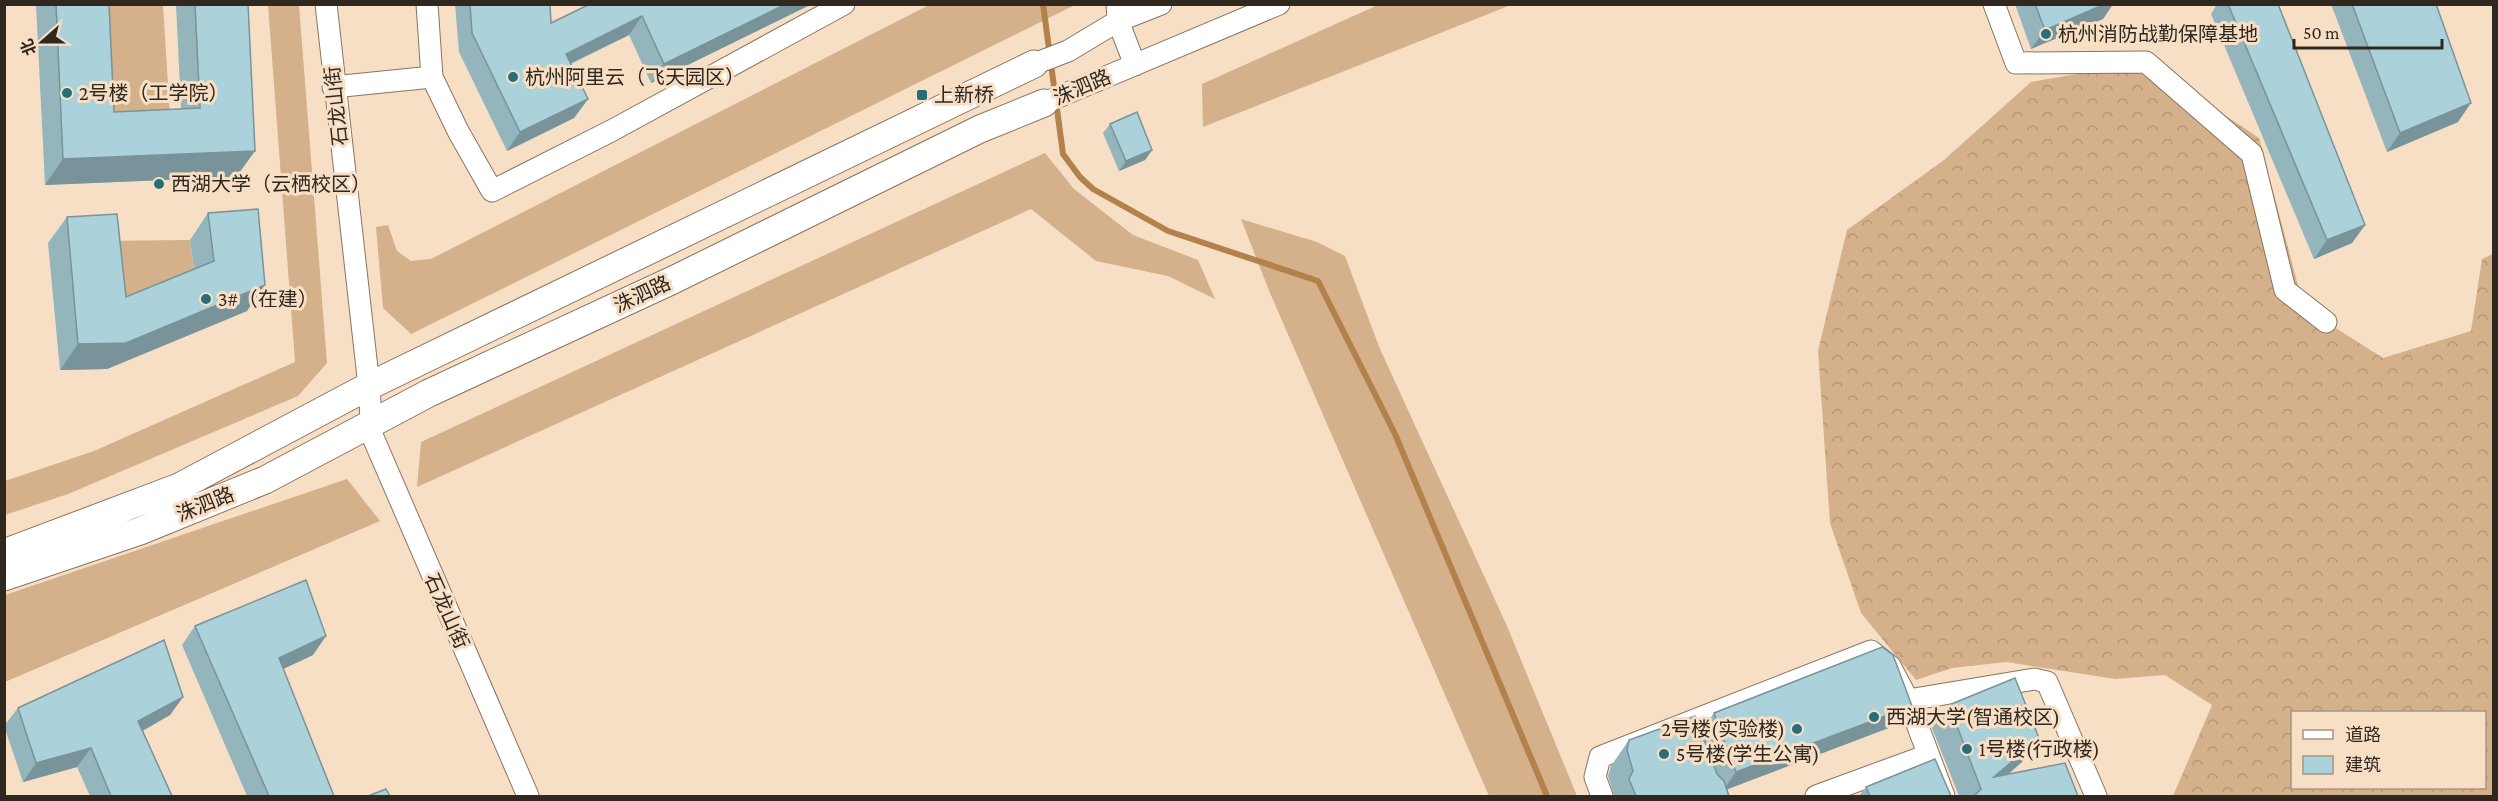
<svg xmlns="http://www.w3.org/2000/svg" width="2498" height="801" font-family="'Crimson Pro','Noto Sans SC',serif">
<defs>
<pattern id="forest-crowns" width="20" height="18" patternUnits="userSpaceOnUse" patternTransform="scale(1.5)"><rect width="20" height="18" fill="#d4b08b"/><path d="M2 6a3 3 0 1 1 6 0M12 15a3 3 0 1 1 6 0" fill="none" stroke="#b69778"/></pattern>
</defs>
<rect width="100%" height="100%" fill="#f7dfc6"/>
<!-- grass -->
<path fill="#d4b08b" d="M1070,4l3,2 -662,328 -28,-26 -7,-81 12,-2 9,26 14,10 20,-2 498,-254z
M98,5h65l7,111 -65,4z
M268,5h31l28,358 -29,33 -230,98 -63,21v-34l89,-30 201,-89z
M1378,5h133l-308,122 -1,-43z
M1045,153l29,36 59,46 65,25 17,39 -47,-23 -72,-15 -65,-52 -614,278 4,-45z
M1241,219l76,23 28,14 35,93 127,277 70,170h-88l-219,-503z
M190,240l6,47 -88,36 -9,-82z
M347,479l33,42 -375,161v-87z"/>
<!-- forest -->
<path fill="url(#forest-crowns)" fill-rule="evenodd" d="M2146,62l113,76 45,170 79,50 88,-27 11,-72 11,-5v542h-320l39,-91 -47,-30 -50,4 -109,-17 -54,6 -36,12 -55,-67 -31,-90 -12,-172 29,-121 97,-70 87,-78zM2292,712h192v76h-192z"/>
<g fill="none" stroke-linecap="round" stroke-linejoin="round">
<!-- stream -->
<path stroke="#b3814b" stroke-width="6" d="M1043,4l20,150 17,23 13,12 75,42 150,50 77,153 152,362"/>
<defs>
<path id="minor" d="M326,4l43,382 3,49 156,361
M427,4l5,73 26,54 34,60 119,-60 233,-127
M1117,4l1,17 17,44
M1994,4l22,59 130,-1 106,92 33,136 41,32
M1034,64l34,-13 50,-30 43,-17
M333,87l99,-10
M1044,103l235,-99
M1908,700l36,96
M1602,796l-7,-19 5,-20 271,-106 19,15 18,34 126,-21 13,3 49,114
M1816,796l112,-41"/>
<path id="major" d="M4,553l175,-66 190,-101 665,-322
M4,577l136,-46 125,-51 164,-87 244,-113 307,-151 64,-26"/>
</defs>
<!-- minor casing -->
<use href="#minor" stroke="#89745e" stroke-width="23"/>
<!-- major casing -->
<use href="#major" stroke="#89745e" stroke-width="29"/>
<!-- minor -->
<use href="#minor" stroke="#fff" stroke-width="21"/>
<!-- major -->
<use href="#major" stroke="#fff" stroke-width="27"/>
</g>
<!-- wall -->
<path fill="#93b5bb" d="M36,4h73l5,108 67,-3 -5,-105h72l7,147 -19,26 -191,8z
M455,4h95l1,19 261,-19 -161,79 -22,-48 -58,29 17,35 -14,19 -67,33 -48,-99z
M2015,4h98l-10,15 -72,30z
M2217,4h61l87,221 -13,18 -38,16 -103,-245z
M2331,4h105l22,118 -71,30z
M1110,124l42,26 -7,10 -26,11 -16,-38z
M208,213l39,98 -140,58 -47,1 -12,-127 19,-26 59,80 68,-28 -4,-29z
M195,626l118,29 -30,14 51,127h-87l-65,-151z
M183,697l-13,18 -27,16 29,65h-82l-13,-29 -54,15 -19,-56 14,-18z
M1949,705l74,56 -15,14 70,21h-119l-27,-68z
M1912,706l-13,18 -172,65 2,7h-115l-6,-20 3,-10 18,-26 72,-9 13,-18z
M1866,787l85,9h-92z"/>
<!-- shaded-wall -->
<path fill="#789399" d="M786,4h26l-161,79 13,-19z
M2105,4h8l-10,15 -72,30 14,-19z
M642,16l-13,19 -77,37 14,-18z
M588,99l-14,19 -67,33 13,-19z
M2471,103l-13,19 -71,30 13,-19z
M1152,150l-7,10 -26,11 7,-10z
M255,151l-19,26 -191,8 18,-26z
M2365,225l-13,18 -38,16 13,-19z
M265,285l-18,26 -140,58 -47,1 18,-26z
M326,636l-13,19 -47,22 13,-19z
M183,697l-13,18 -45,25 13,-19z
M1912,706l-13,18 -176,67 13,-19z
M2039,738l-16,23 -41,35 12,-19z
M91,748l-14,19 -54,15 13,-19z"/>
<!-- building -->
<path fill="#abd2da" stroke="#789399" stroke-width="1.5" d="M56,4h53l5,108 86,-4 -5,-104h53l7,147 -192,8z
M470,4h80l1,19 39,-19h196l-122,60 -22,-48 -76,38 22,45 -68,33 -48,-99z
M2035,4h70l-60,26z
M2228,4h50l87,221 -38,15z
M2352,4h84l35,99 -71,30z
M1137,112l15,38 -26,11 -16,-37z
M258,209l7,76 -139,58 -48,1 -11,-127 50,-3 9,83 88,-36 -6,-48z
M306,580l20,56 -47,22 55,138h-65l-74,-170z
M164,640l19,57 -45,24 34,75h-61l-20,-48 -55,15 -18,-55z
M1882,647l11,8 19,51 -176,66 -22,-59z
M2015,678l24,60 -45,39 71,-14 13,33h-104l7,-7 -32,-84z
M1695,716l22,58 7,7 5,15h-93l-7,-17 4,-8 -6,-21 2,-10z
M1935,759l16,37h-81l-4,-9z
M386,789l4,7h-22z"/>
<!-- markers -->
<g fill="#276e7b" stroke="#f7dfc6" stroke-width="2">
<circle cx="2046" cy="34" r="6"/>
<circle cx="513" cy="77" r="6"/>
<circle cx="67" cy="93" r="6"/>
<rect x="916" y="89" width="12" height="12" rx="3"/>
<circle cx="159" cy="184" r="6"/>
<circle cx="206" cy="299" r="6"/>
<circle cx="1874" cy="717" r="6"/>
<circle cx="1797" cy="729" r="6"/>
<circle cx="1967" cy="749" r="6"/>
<circle cx="1664" cy="754" r="6"/>
</g>
<g text-anchor="middle" stroke-width="6" stroke-linejoin="round" paint-order="stroke">
<!-- poi labels -->
<g font-size="20" fill="#30271e" stroke="#f7dfc6" text-anchor="start">
<text x="2058" y="41">杭州消防战勤保障基地</text>
<text x="525" y="84">杭州阿里云（飞天园区）</text>
<text x="79" y="100">2号楼（工学院）</text>
<text x="934" y="102">上新桥</text>
<text x="171" y="191">西湖大学（云栖校区）</text>
<text x="218" y="306">3#（在建）</text>
<text x="1886" y="724">西湖大学(智通校区)</text>
<text x="1785" y="736" text-anchor="end">2号楼(实验楼)</text>
<text x="1979" y="756">1号楼(行政楼)</text>
<text x="1676" y="761">5号楼(学生公寓)</text>
</g>
<!-- street labels -->
<g font-size="20" fill="#30271e" stroke="#f7dfc6">
<text transform="translate(1082 87) rotate(-23)" y="7">洙泗路</text>
<text transform="translate(336 106) rotate(-96)" y="7">石龙山街</text>
<text transform="translate(642 294) rotate(-25)" y="7">洙泗路</text>
<text transform="translate(205 504) rotate(-22)" y="7">洙泗路</text>
<text transform="translate(447 611) rotate(66)" y="7">石龙山街</text>
</g>
</g>
<!-- border -->
<rect width="2498" height="801" fill="none" stroke="#30271e" stroke-width="12"/>
<!-- legend -->
<rect x="2291" y="711" width="195" height="78" fill="#f7dfc6" stroke="#a79583" stroke-width="1.5"/>
<rect x="2303" y="730" width="30" height="9" fill="#ffffff" stroke="#a79583" stroke-width="1.5"/>
<text x="2345" y="741" font-size="18" fill="#30271e">道路</text>
<rect x="2303" y="756" width="30" height="18" fill="#abd2da" stroke="#a79583" stroke-width="1.5"/>
<text x="2345" y="771" font-size="18" fill="#30271e">建筑</text>
<!-- north arrow -->
<g transform="translate(42 42) rotate(249)" stroke="#f7dfc6" stroke-width="4.5" paint-order="stroke">
<path d="M0-4.5L10 22L0 15L-10 22Z" fill="#30271e"/>
<text y="-9" font-size="16" font-weight="bold" text-anchor="middle" fill="#30271e">北</text>
</g>
<!-- scale -->
<path d="M2294 39v9h148v-9" fill="none" stroke="#30271e" stroke-width="3"/>
<text x="2303" y="39" font-size="18" fill="#30271e" stroke="#f7dfc6" stroke-width="4.5" paint-order="stroke">50 m</text>
</svg>
